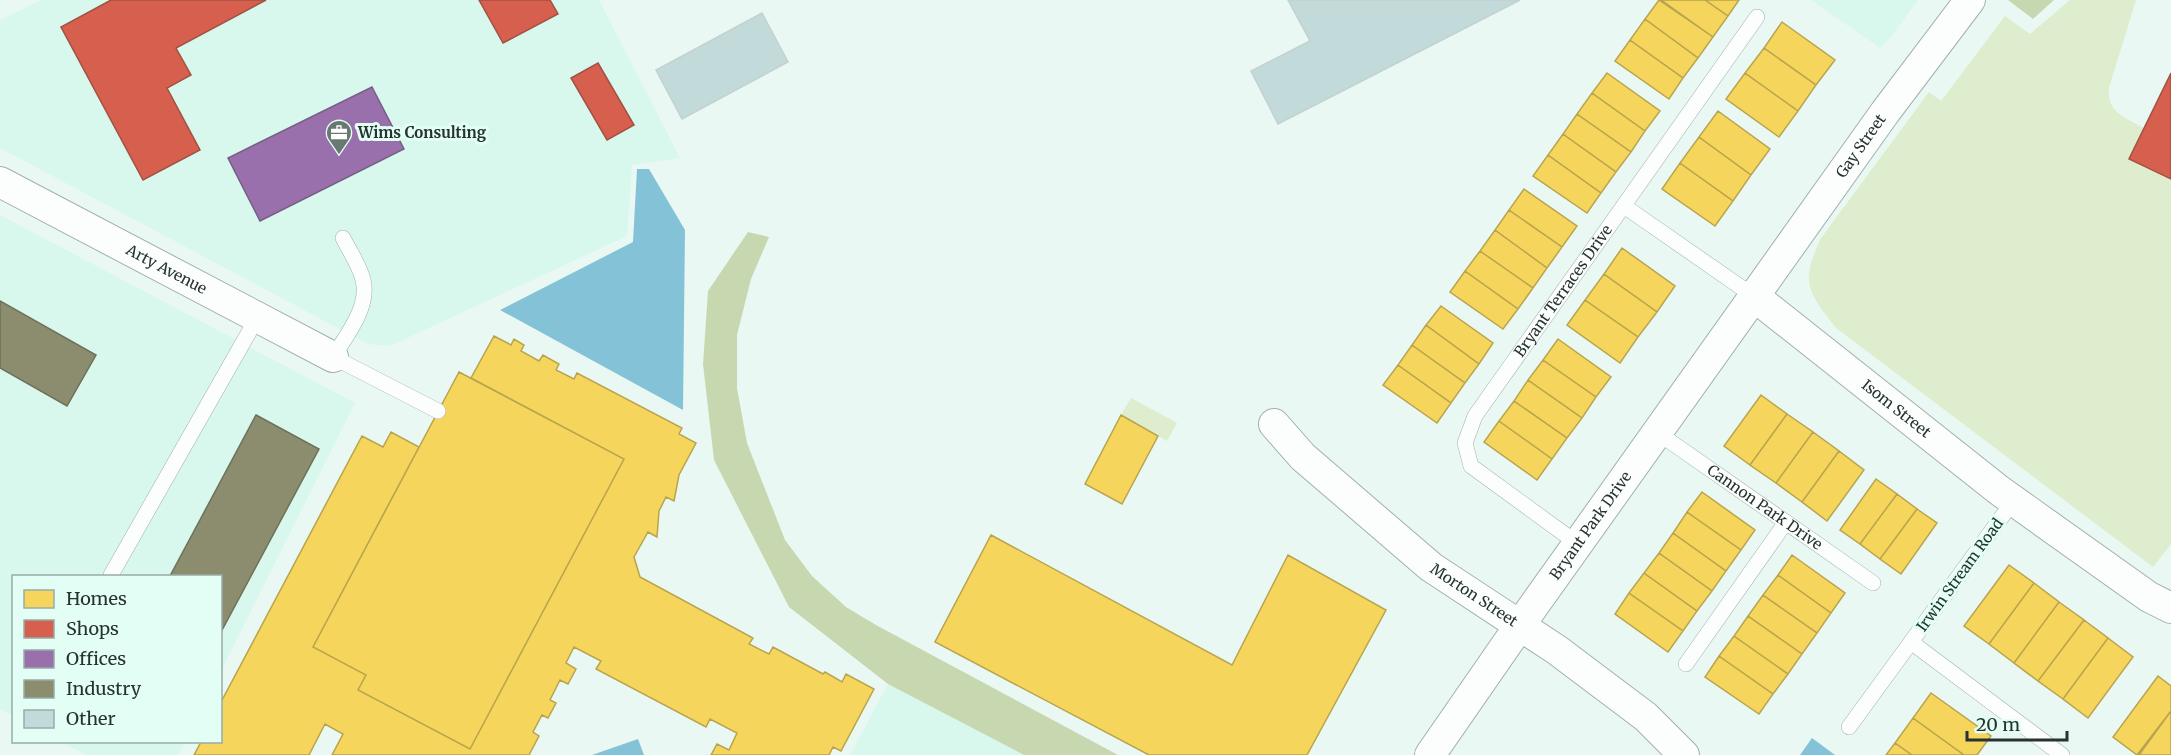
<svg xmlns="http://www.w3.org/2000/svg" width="2171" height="755" font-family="Merriweather,serif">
<rect width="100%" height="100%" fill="#e9f8f3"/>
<!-- built -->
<path fill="#d8f7ed" d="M41,0h558l81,158 -48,7 -5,71 -237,110 -22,-2 -368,-196v-128z
M1811,0h107l-28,38 -10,10z
M0,215l355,188 -134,268 -1,-95h-206l-1,140 -13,-7z
M888,684l136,71h-174z
M61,742h124l-7,13h-91z"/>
<!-- green -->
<path fill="#deedcd" d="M2070,0h66l-27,88c-2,25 16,29 35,40l-14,31 41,20v365l-18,23 -317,-239c-29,-37 -36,-46 -15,-90l108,-146 12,9 64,-85 25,18z
M1131,398l46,25 -10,18 -46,-26z"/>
<!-- forest -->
<path fill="#c7d8b0" d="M2008,0h46l-21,19z
M748,232l21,5 -18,42 -14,56v53l10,55 38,97 27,36 34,31 30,18 242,130h-94l-136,-71 -99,-77 -75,-147 -11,-96 5,-73z"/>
<!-- water -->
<path fill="#84c2d8" d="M637,169h12l36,61 -2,180 -183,-100 133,-68z
M1812,738l23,17h-35z
M638,739l6,16h-52z"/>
<!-- homes -->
<path fill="#f6d55c" stroke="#b8a44e" stroke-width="1.5" d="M1659,0l54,37 -15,21 -53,-39z
M1661,0h44l23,16 -15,21z
M1705,0h34l-11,16z
M1645,19l53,39 -15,20 -53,-38z
M1782,22l53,38 -19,25 -52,-37z
M1630,40l53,38 -14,21 -54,-38z
M1764,48l52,37 -18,26 -53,-38z
M1607,73l53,38 -15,20 -53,-38z
M1745,73l53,38 -19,26 -53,-38z
M1592,93l53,38 -14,21 -54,-38z
M1718,111l52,38 -19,26 -52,-38z
M1577,114l54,38 -15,20 -53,-38z
M1563,134l53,38 -15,21 -53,-38z
M1699,137l52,38 -18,26 -53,-38z
M1548,155l53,38 -14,20 -54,-37z
M1680,163l53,38 -18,25 -53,-37z
M1524,189l53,37 -15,21 -53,-37z
M1509,210l53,37 -15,21 -52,-38z
M1495,230l52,38 -14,20 -53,-37z
M1622,248l53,38 -18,26 -53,-38z
M1480,251l53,37 -15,21 -53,-38z
M1465,271l53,38 -15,20 -53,-37z
M1604,274l53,38 -19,25 -53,-37z
M1585,300l53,37 -18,26 -53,-38z
M1441,306l52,37 -14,21 -53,-39z
M1426,325l53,39 -14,19 -53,-38z
M494,336l17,9 3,-6 10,6 -3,6 18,10 4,-6 16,9 -3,6 18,9 3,-6 105,55 -3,6 17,9 -17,32 -5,26 -8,-4 -7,14 -2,26 -9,-5 -14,25 6,20 113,61 -4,6 20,10 4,-7 50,27 2,-2 17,10 4,-8 28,15 -33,62 -8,-4 -4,8h-118l6,-11 12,6 8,-17 -27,-14 -4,8 -110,-58 5,-8 -27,-14 -8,16 10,6 -8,15 -8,-4 -10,20 6,3 -8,15 -6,-3 -9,17 6,4 -10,19h-197l11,-21 -18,-10 -16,31h-115l7,-13h19v-38l142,-268 21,11 8,-15 28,15 -106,200 53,28 -8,15 112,59 154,-290 -153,-81z
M1558,339l53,38 -15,20 -53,-37z
M1412,345l53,38 -14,20 -53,-38z
M1543,360l53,37 -14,21 -54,-38z
M1398,365l53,38 -14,20 -54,-38z
M459,372l165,87 -154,290 -112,-59 8,-15 -53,-28z
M1528,380l54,38 -15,20 -53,-37z
M1761,395l26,19 -37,51 -26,-19z
M1514,401l53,37 -15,21 -53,-38z
M1787,414l26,18 -37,51 -26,-18z
M1121,415l37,21 -36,68 -37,-20z
M1499,421l53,38 -15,21 -53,-38z
M1813,432l26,19 -37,51 -26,-19z
M1839,451l25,19 -37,51 -25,-19z
M1876,479l21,15 -37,50 -20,-14z
M1702,492l53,38 -14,20 -54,-38z
M1897,494l20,15 -37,50 -20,-15z
M1917,509l20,14 -36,51 -21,-15z
M1687,512l54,38 -15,21 -53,-38z
M1673,533l53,38 -14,20 -53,-38z
M991,535l241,130 56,-110 98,55 -79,145h-158l-214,-113z
M1659,553l53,38 -15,20 -53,-38z
M1792,555l53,38 -14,20 -53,-38z
M2009,565l25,18 -45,61 -25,-18z
M1644,573l53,38 -14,20 -54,-38z
M1778,575l53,38 -14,20 -54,-38z
M2034,583l25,19 -45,61 -25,-19z
M1629,593l54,38 -15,21 -53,-38z
M1763,595l54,38 -15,21 -54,-38z
M2059,602l25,18 -46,61 -24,-18z
M1748,616l54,38 -14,20 -54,-38z
M2084,620l24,18 -45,61 -25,-18z
M1734,636l54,38 -15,20 -54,-38z
M2108,638l25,19 -45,61 -25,-19z
M1719,656l54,38 -14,20 -54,-37z
M2158,676l13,10v25l-34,44 -24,-18z
M1931,693l60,43 -14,19h-13l-51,-37z
M2171,711v44h-32z
M1913,718l51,37h-52l-17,-12z
M1895,743l17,12h-26z"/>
<!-- shops -->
<path fill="#d6604d" stroke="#a15244" stroke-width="1.5" d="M111,0h155l-90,48 15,27 -24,13 33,62 -57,30 -82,-153z
M479,0h71l8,14 -55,29z
M598,63l36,62 -27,15 -36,-62z
M2171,73v106l-42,-20z"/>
<!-- offices -->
<path fill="#9970ab" stroke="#765e86" stroke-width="1.5" d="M372,87l32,62 -144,72 -32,-63z"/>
<!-- industry -->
<path fill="#8c8c6e" stroke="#6d715b" stroke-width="1.5" d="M0,301l96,54 -29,51 -67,-38z
M256,415l63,34 -99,185v-58h-50z"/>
<!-- building -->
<path fill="#c2dbda" stroke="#c3d1cf" stroke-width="1.5" d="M1288,0h232l-242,124 -27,-53 59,-30z
M762,13l26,49 -106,57 -26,-49z"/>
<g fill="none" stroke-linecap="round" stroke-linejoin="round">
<defs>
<g id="service">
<path d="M1624,206l131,91"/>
<path d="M343,238c7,14 17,28 20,42 7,27 -17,56 -30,77l105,54"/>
<path id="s1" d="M1658,433l215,150"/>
<path d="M2014,500l-103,142 151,113"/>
<path id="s2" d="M1578,544l-107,-78 -6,-23 10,-27 282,-399"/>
<path d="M111,575l146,-257"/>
<path d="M1686,664l100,-142"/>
<path d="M1849,727l62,-85"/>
</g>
<g id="minor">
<path id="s3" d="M0,182l333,175"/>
<path id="s4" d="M1755,297l245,194 149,106 22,11"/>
<path id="s5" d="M1274,424l29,33 128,110 126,83 89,67 38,38"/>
<path id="s6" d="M1430,755l90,-130 366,-514 84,-111"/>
</g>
</defs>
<!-- service casing -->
<use href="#service" stroke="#a3afab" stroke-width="16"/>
<!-- minor casing -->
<use href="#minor" stroke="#a3afab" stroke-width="32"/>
<!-- service -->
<use href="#service" stroke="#fcfefd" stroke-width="15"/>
<!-- minor -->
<use href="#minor" stroke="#fcfefd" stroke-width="30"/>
</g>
<!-- icons -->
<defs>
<symbol id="office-pin" viewBox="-11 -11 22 30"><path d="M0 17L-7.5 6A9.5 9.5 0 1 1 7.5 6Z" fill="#6a7874" stroke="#e3fef5"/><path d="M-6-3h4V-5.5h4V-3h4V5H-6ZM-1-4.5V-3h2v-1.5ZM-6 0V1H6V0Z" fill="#fff"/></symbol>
</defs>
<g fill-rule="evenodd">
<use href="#office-pin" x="324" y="118" width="30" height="40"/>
</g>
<g text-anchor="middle" stroke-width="6" stroke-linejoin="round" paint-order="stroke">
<!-- poi labels -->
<g font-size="15" font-weight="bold" fill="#26332f" stroke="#e3fef5" text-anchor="start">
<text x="358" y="138">Wims Consulting</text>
</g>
<!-- street labels -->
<g font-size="15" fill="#26332f" stroke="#e3fef5">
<text dy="5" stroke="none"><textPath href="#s6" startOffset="746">Gay Street</textPath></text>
<text dy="5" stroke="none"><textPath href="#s3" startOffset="188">Arty Avenue</textPath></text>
<text dy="5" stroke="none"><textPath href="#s2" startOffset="338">Bryant Terraces Drive</textPath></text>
<text dy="5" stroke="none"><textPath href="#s4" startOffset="180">Isom Street</textPath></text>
<text dy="5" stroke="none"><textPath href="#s1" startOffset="130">Cannon Park Drive</textPath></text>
<text dy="5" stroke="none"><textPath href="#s6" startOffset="280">Bryant Park Drive</textPath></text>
<text transform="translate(1960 575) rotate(-54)" y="5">Irwin Stream Road</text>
<text dy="5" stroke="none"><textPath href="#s5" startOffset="264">Morton Street</textPath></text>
</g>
</g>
<!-- legend -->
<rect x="12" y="575" width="210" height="168" fill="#e3fef5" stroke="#97ada6" stroke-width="1.5"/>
<rect x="24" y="590" width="30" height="18" fill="#f6d55c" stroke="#97ada6" stroke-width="1.5"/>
<text x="66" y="605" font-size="18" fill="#26332f">Homes</text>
<rect x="24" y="620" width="30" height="18" fill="#d6604d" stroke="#97ada6" stroke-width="1.5"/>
<text x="66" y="635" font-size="18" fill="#26332f">Shops</text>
<rect x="24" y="650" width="30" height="18" fill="#9970ab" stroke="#97ada6" stroke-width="1.5"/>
<text x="66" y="665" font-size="18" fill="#26332f">Offices</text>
<rect x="24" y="680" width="30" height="18" fill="#8c8c6e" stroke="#97ada6" stroke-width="1.5"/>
<text x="66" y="695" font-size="18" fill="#26332f">Industry</text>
<rect x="24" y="710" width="30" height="18" fill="#c2dbda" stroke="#97ada6" stroke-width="1.5"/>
<text x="66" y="725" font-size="18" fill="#26332f">Other</text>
<!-- scale -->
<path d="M1967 731v9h100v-9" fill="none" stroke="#26332f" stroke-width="3"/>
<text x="1976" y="731" font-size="18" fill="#26332f" stroke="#e3fef5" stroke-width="4.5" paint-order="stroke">20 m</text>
</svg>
